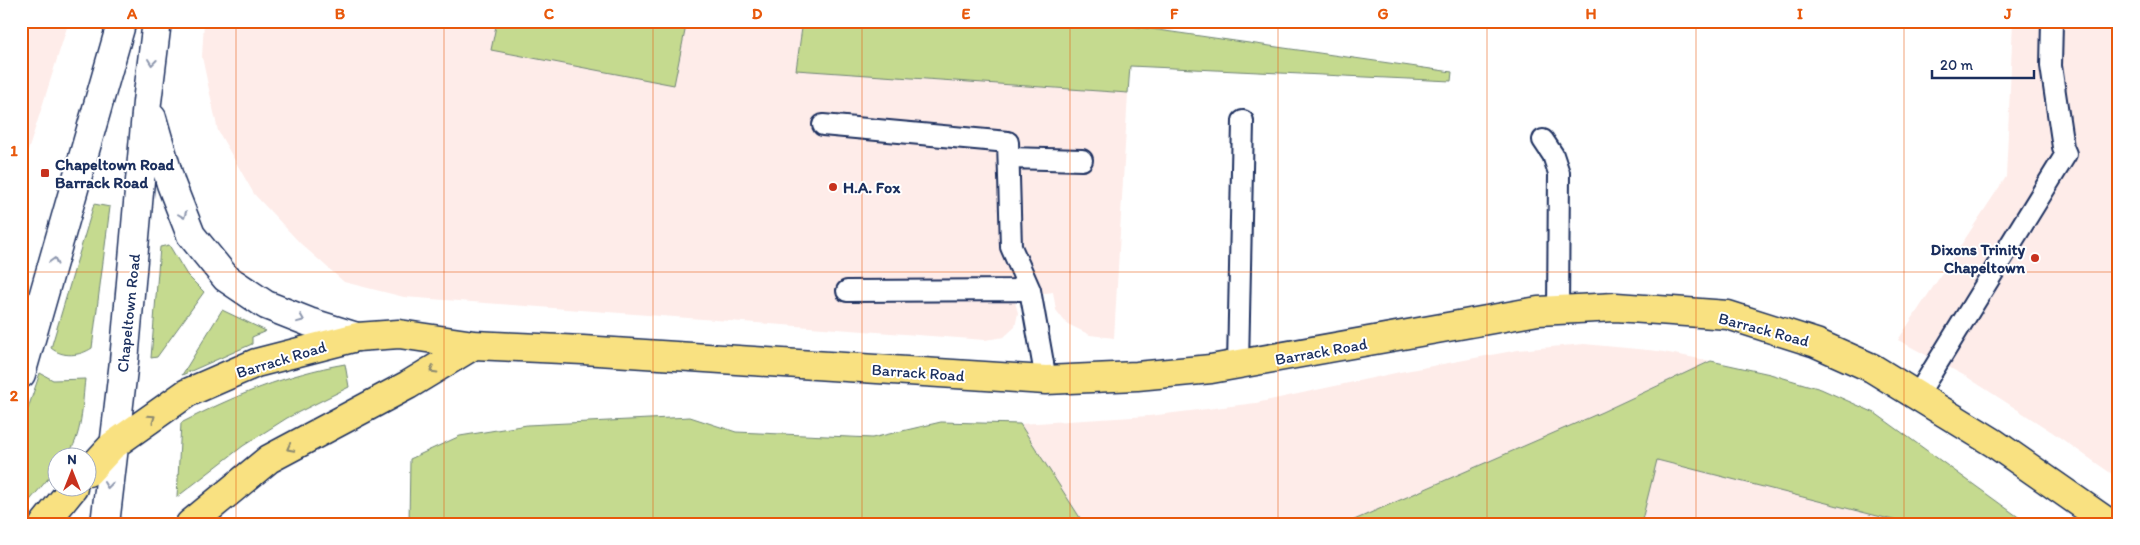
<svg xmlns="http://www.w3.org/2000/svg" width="2140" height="545" font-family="Itim,sans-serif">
<rect width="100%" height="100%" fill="#fff"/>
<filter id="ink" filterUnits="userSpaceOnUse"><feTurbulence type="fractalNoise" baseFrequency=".02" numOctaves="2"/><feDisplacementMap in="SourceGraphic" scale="10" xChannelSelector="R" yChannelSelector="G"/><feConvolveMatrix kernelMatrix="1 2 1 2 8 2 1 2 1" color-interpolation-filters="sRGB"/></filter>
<g filter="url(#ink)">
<!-- built -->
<path fill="#feece9" d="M21,21h48l-41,130 -7,2z
M204,21h599l-7,49 332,23 -14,245 -24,-3 -24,-12 -10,-13 -3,-18 -39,6 4,15 -3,14 -11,10 -19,3 -581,-43 -60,-15 -43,-38 -47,-50 -36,-63 -16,-74z
M2013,21h106v458l-67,-47 -85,-55 -69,-37 108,-163z
M1584,344l74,7 53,10 -109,51 -257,112h-261l-64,-100 129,-8 107,-13 144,-31 118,-22z
M1657,459l252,65h-268z"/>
<!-- green -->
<path fill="#c5da8f" stroke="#708476" d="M497,21h190l-13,64 -183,-35z
M803,21h320v4l329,47 -1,9 -321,-15 -2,27 -332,-23z
M94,204l16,3 -18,141c-12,8 -29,10 -41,0z
M169,245l18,30 17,17 -47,65 -6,1 9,-111z
M222,310l44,21 -14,6v7l-70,31z
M1711,361l59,13 51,15 54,24 153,111h-119l-252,-64 -16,64h-296l257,-112z
M345,364l4,23 -62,31 -44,28 -66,51 4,-74c53,-27 106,-49 164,-59z
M40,373l13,7 32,-1c-3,25 -2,58 -19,78l-8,1 -1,10 -36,43v-82z
M690,417l46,15 136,6 69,-16 79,2 64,100h-675l1,-65 50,-23 67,-11z"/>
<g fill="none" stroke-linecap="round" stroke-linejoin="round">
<defs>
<path id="service" d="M823,125l185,17 3,105 19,43 16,90
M1543,140l10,15 6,18 -1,137
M1009,158l73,2
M847,291l183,-1
M1238,365l5,-244
M1917,396l149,-242 -3,-7 -12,-81 1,-45"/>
<path id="minor" d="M152,118l19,66 20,51 35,43 40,27 43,17 48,15
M21,374l101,-353
M105,524l19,-163 23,-259 10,-81"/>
<path id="primary" d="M88,472l24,-26 75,-53 69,-30 101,-26 42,-3 75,11 109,5 463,30 91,-4 74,-7 327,-58 78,-4 112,8 88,28 56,25 122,75 116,81
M44,524l29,-36
M190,524l79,-65 139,-74 66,-40"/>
</defs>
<!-- service casing -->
<use href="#service" stroke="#1b2f5e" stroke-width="24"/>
<!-- minor casing -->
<use href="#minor" stroke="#1b2f5e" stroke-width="31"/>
<!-- primary casing -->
<use href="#primary" stroke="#1b2f5e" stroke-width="31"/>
<!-- service -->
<use href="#service" stroke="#fff" stroke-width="20"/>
<!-- minor -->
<use href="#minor" stroke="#fff" stroke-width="28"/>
<!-- primary -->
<use href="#primary" stroke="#f9e181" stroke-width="28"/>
</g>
<!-- one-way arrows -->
<defs><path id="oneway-chevron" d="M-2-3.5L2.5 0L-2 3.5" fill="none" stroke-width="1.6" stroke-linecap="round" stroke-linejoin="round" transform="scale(1.25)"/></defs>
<g stroke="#8d97ae">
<use href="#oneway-chevron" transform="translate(152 62) rotate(97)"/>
<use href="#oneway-chevron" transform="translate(183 215) rotate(69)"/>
<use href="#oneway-chevron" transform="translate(54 261) rotate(-74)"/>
<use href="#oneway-chevron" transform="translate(301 319) rotate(22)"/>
<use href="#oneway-chevron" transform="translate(108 485) rotate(96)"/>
</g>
<g stroke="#8a8870">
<use href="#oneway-chevron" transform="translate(433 370) rotate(149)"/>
<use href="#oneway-chevron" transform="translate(152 418) rotate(-35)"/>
<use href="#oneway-chevron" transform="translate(290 448) rotate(152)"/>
</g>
</g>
<!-- grid -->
<path fill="none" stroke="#e8590c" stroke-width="1" stroke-opacity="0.55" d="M236,21v503M444,21v503M653,21v503M862,21v503M1070,21v503M1278,21v503M1487,21v503M1696,21v503M1904,21v503M21,272h2098"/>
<!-- markers -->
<g fill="#c8321e" stroke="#fff" stroke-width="2">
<rect x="40" y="168" width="10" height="10" rx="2.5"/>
<circle cx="833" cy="187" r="5"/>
<circle cx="2035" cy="258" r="5"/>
</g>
<g text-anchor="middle" stroke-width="4" stroke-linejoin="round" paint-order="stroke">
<!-- poi labels -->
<g font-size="16" font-weight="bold" fill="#1b2f5e" stroke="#fff" text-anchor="start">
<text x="55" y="170">Chapeltown Road<tspan x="55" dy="18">Barrack Road</tspan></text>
<text x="843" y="193">H.A. Fox</text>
<text x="2025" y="255" text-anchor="end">Dixons Trinity<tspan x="2025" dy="18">Chapeltown</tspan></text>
</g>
<!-- street labels -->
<g font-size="16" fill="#1b2f5e" stroke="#fff">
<text transform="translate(128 313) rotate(-84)" y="6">Chapeltown Road</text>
<text transform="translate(1764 329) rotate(15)" y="6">Barrack Road</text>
<text transform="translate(1321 351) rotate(-10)" y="6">Barrack Road</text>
<text transform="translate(281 359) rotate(-17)" y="6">Barrack Road</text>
<text transform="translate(918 372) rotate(4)" y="6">Barrack Road</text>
</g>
</g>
<!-- margin -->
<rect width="2140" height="545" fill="none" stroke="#fff" stroke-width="55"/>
<!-- north arrow -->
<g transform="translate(72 472)"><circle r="24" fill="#ffffff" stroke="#a4acbf"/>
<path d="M0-4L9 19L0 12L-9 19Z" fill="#c8321e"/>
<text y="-8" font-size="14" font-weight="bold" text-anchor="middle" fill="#1b2f5e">N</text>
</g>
<!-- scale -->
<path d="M1932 70v8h102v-8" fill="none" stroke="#1b2f5e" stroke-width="2.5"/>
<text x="1940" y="70" font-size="15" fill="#1b2f5e" stroke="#ffffff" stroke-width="4" paint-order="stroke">20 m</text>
<rect x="28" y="28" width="2084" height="490" fill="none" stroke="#e8590c" stroke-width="2"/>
<g font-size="16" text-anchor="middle" font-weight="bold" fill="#e8590c">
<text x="132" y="19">A</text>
<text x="340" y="19">B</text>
<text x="549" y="19">C</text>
<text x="757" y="19">D</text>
<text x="966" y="19">E</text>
<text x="1174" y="19">F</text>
<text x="1383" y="19">G</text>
<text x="1591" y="19">H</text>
<text x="1800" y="19">I</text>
<text x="2008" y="19">J</text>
<text x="14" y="156">1</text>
<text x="14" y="401">2</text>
</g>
</svg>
